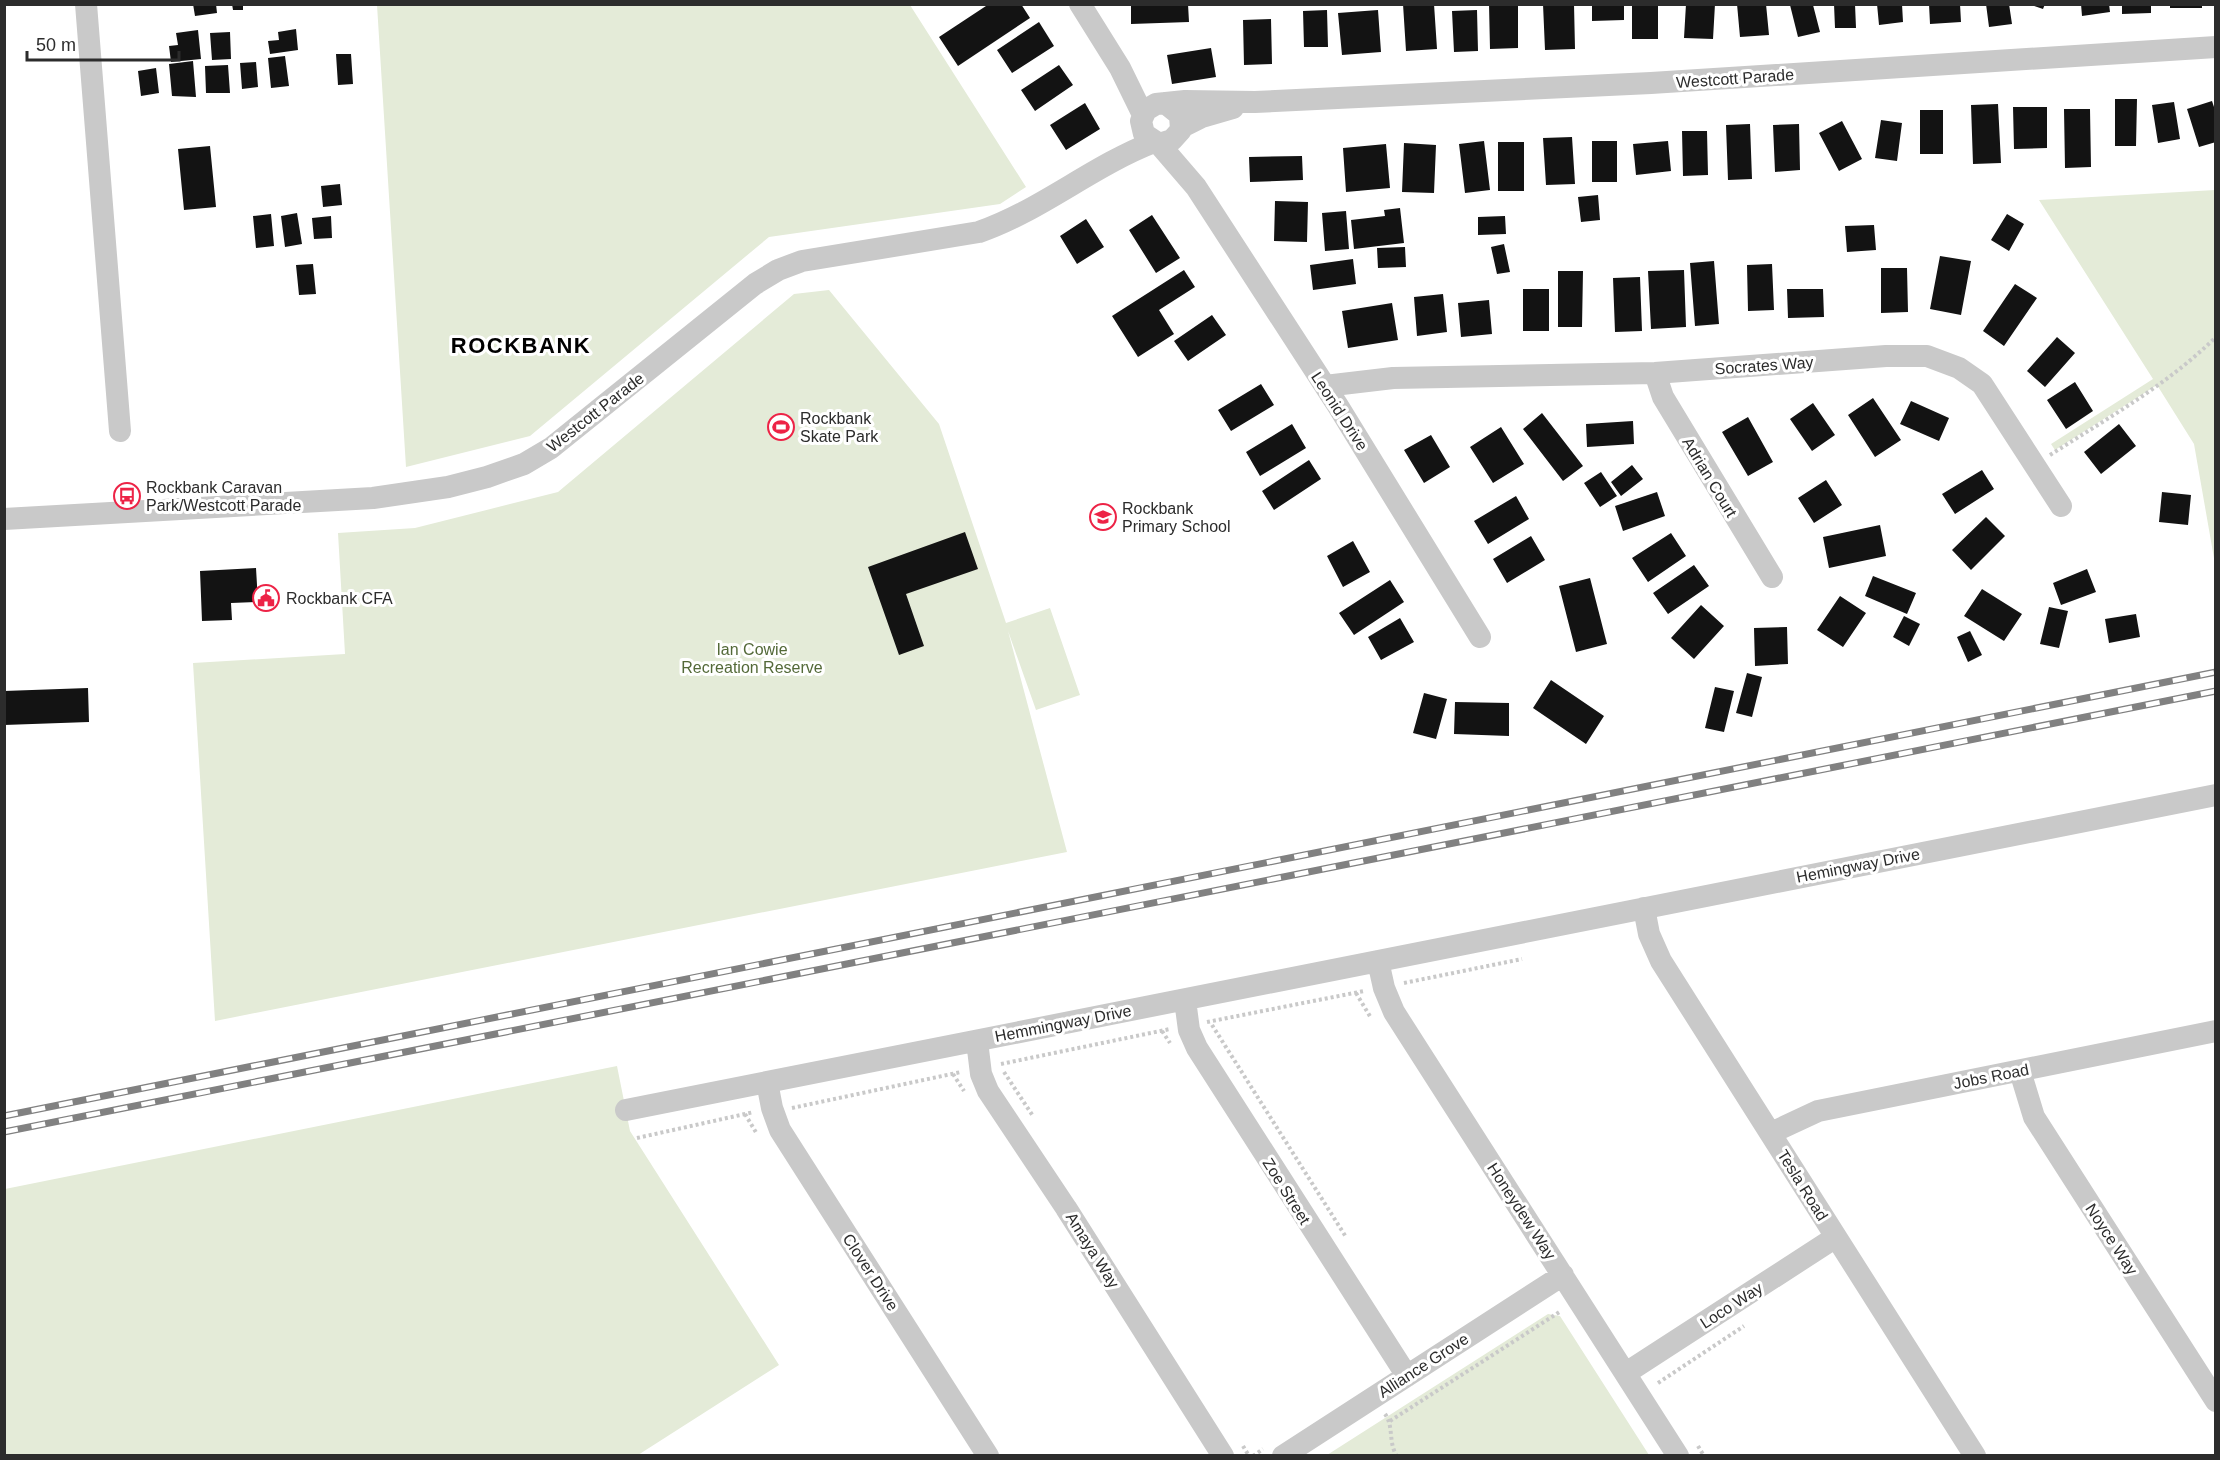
<svg xmlns="http://www.w3.org/2000/svg" width="2220" height="1460" font-family="Helvetica,sans-serif">
<rect width="100%" height="100%" fill="#fff"/>
<!-- green -->
<path fill="#e4ebd8" d="M377,5h533l116,182 -26,17 -231,33 -239,199 -124,31z
M2215,190h1l-1,374 -21,-120 -37,-59 -102,65 -4,-6 102,-65 -114,-179z
M829,290l110,134 67,199 44,-15 30,87 -44,15 -28,-79 59,221 -852,169 -22,-358 152,-9 -7,-121 77,-5 143,-36 236,-198z
M617,1066l13,65 149,234 -141,90 -633,1v-267z
M1548,1314l12,2 89,139h-322z"/>
<!-- building -->
<path fill="#131313" d="M193,4h23l1,9 -22,3z
M232,4h11v6h-10z
M989,4h32l9,14 -72,48 -19,-29z
M1131,4h57l1,18 -58,2z
M1403,4h31l3,45 -31,2z
M1489,4h29v44l-28,1z
M1543,4h31l1,45 -30,1z
M1592,4h32v16l-32,1z
M1632,4h26v35h-26z
M1686,4h29l-2,35 -29,-1z
M1737,4h29l3,31 -29,2z
M1834,4h21l1,24h-21z
M1877,4h25l1,18 -24,3z
M1929,4h31l1,18 -31,2z
M1986,4h23l3,20 -23,3z
M2028,4h17l-2,5z
M2081,4h28l1,8 -28,4z
M2122,4h29v9l-29,1z
M2170,4h32v4h-32z
M1790,5h23l7,27 -22,5z
M1327,10l1,37h-24l-1,-36z
M1378,10l3,42 -39,3 -4,-42z
M1477,10l1,41 -24,1 -2,-41z
M1271,19l1,45 -28,1 -1,-45z
M1039,22l15,24 -42,27 -15,-23z
M296,29l2,21 -28,4 -2,-13 11,-1 -1,-8z
M198,30l3,29 -30,3 -2,-16 9,-1 -2,-12z
M230,32l1,27 -19,1 -2,-27z
M1211,48l5,29 -44,7 -5,-29z
M336,54h15l2,30 -15,1z
M285,56l4,30 -18,2 -3,-30z
M193,61l3,36 -24,-1 -3,-32z
M256,62l2,25 -16,2 -2,-26z
M228,65l2,28h-24l-1,-27z
M1059,65l14,20 -38,26 -14,-21z
M156,68l3,25 -18,3 -3,-25z
M2115,99h22l-1,47h-21z
M2212,101l4,12v29l-17,5 -12,-38z
M2174,102l6,37 -22,4 -6,-38z
M1085,103l15,26 -34,21 -16,-25z
M1998,104l3,59 -28,1 -2,-59z
M2013,107h34v41l-33,1z
M2064,109h26l1,58 -26,1z
M1920,110h23v44h-23z
M1881,120l21,3 -5,38 -22,-3z
M1842,121l20,38 -23,12 -20,-38z
M1750,124l2,55 -24,1 -2,-55z
M1799,124l1,46 -25,2 -2,-47z
M1682,131h25l1,44 -25,1z
M1572,137l3,47 -29,1 -3,-47z
M1484,141l6,49 -25,3 -6,-49z
M1592,141h25v41h-25z
M1668,141l3,30 -35,4 -3,-31z
M1498,142h26v49h-26z
M1404,143l32,2 -2,48 -32,-1z
M1386,144l4,44 -44,4 -3,-44z
M210,146l6,61 -32,3 -6,-61z
M1302,156l1,24 -53,2 -1,-25z
M340,184l2,21 -19,2 -2,-21z
M1598,195l2,25 -19,2 -3,-25z
M1275,201l33,1 -1,40 -33,-1z
M1400,208l4,35 -50,6 -3,-29 34,-4 -1,-6z
M1346,211l3,38 -24,2 -3,-38z
M297,213l5,31 -17,3 -4,-31z
M271,214l3,32 -18,2 -3,-32z
M2007,214l17,10 -15,27 -18,-11z
M1152,215l28,43 -24,15 -27,-43z
M331,216l1,22 -18,1 -2,-21z
M1505,216l1,18 -28,1v-18z
M1086,219l18,28 -27,17 -17,-28z
M1874,225l2,25 -29,2 -2,-26z
M1504,244l6,28 -13,2 -6,-27z
M1405,247l1,20 -28,1 -1,-20z
M1940,256l31,5 -10,54 -31,-6z
M1353,259l3,25 -43,6 -3,-25z
M1714,261l5,63 -24,2 -5,-63z
M313,264l3,30 -17,1 -3,-30z
M1772,264l2,46 -26,1 -1,-46z
M1881,268h26l1,44 -27,1z
M1184,270l11,17 -36,23 15,24 -36,23 -26,-41z
M1684,270l2,57 -35,2 -3,-58z
M1558,271h25l-1,56h-24z
M1640,277l2,54 -27,1 -2,-54z
M2015,284l22,14 -33,48 -21,-15z
M1523,289h26v42h-26z
M1787,289h36l1,28 -36,1z
M1443,294l4,38 -30,4 -3,-39z
M1489,300l3,34 -31,3 -3,-34z
M1392,303l6,37 -50,8 -6,-37z
M1212,315l14,20 -38,26 -14,-20z
M2057,337l18,16 -30,34 -18,-16z
M2075,382l18,29 -27,18 -19,-29z
M1261,384l13,21 -43,26 -13,-21z
M1873,398l28,42 -26,17 -27,-42z
M1911,401l38,17 -10,23 -39,-17z
M1813,403l22,32 -23,16 -22,-32z
M1542,413l41,53 -20,15 -40,-52z
M1748,417l25,45 -25,14 -26,-44z
M1633,421l1,23 -47,3 -1,-23z
M1292,424l14,24 -46,28 -14,-24z
M2119,424l17,22 -35,28 -17,-22z
M1501,427l23,37 -31,19 -23,-36z
M1431,435l19,32 -26,16 -20,-33z
M1309,460l12,19 -47,31 -12,-19z
M1632,465l11,14 -22,17 -10,-14z
M1982,470l12,19 -39,25 -13,-20z
M1601,472l16,24 -17,11 -16,-24z
M1826,480l16,25 -28,18 -16,-25z
M1657,492l8,24 -42,15 -8,-25z
M2162,492l29,3 -3,30 -29,-3z
M1516,496l13,23 -41,25 -14,-23z
M1986,517l19,19 -34,34 -19,-20z
M1880,525l6,31 -57,12 -6,-31z
M965,532l13,37 -72,25 18,52 -25,9 -31,-88z
M1671,533l15,23 -38,26 -16,-24z
M1531,536l14,24 -38,23 -14,-24z
M1353,541l17,31 -27,15 -16,-31z
M1694,565l15,21 -41,28 -15,-21z
M256,568l2,34 -27,1 1,17 -30,1 -2,-50z
M2087,569l9,23 -35,13 -8,-22z
M1873,576l43,17 -9,21 -42,-18z
M1590,578l17,66 -31,8 -17,-66z
M1390,580l14,22 -50,33 -15,-22z
M1982,589l40,25 -18,27 -40,-25z
M1840,596l26,17 -23,34 -26,-17z
M1701,605l23,21 -30,33 -23,-21z
M2049,607l19,4 -9,37 -19,-4z
M2136,614l4,23 -31,6 -4,-24z
M1904,616l16,8 -11,22 -16,-9z
M1400,618l14,24 -33,18 -13,-23z
M1787,627l1,37 -33,2 -1,-38z
M1970,631l12,24 -14,7 -11,-25z
M1747,673l15,4 -10,40 -16,-4z
M1551,680l53,36 -18,28 -53,-36z
M1715,687l19,4 -10,41 -19,-4z
M88,688l1,34 -85,3v-34z
M1424,693l23,6 -11,40 -23,-6z
M1455,702l54,1v33l-55,-2z"/>
<g fill="none" stroke-linecap="round" stroke-linejoin="round">
<!-- path -->
<path stroke="#c9c9c9" stroke-width="4" stroke-dasharray="3 3" stroke-linecap="butt" d="M2050,455c58,-37 117,-70 166,-118
M1404,983l118,-24
M1356,993l15,25
M1207,1022l157,-31
M1212,1025l134,212
M1162,1031l8,12
M1001,1064l169,-35
M1004,1072l29,44
M953,1074l11,17
M792,1108l169,-36
M745,1114l12,20
M637,1138l117,-26
M1658,1383l86,-57
M1385,1414c9,12 3,29 12,42
M1390,1421l171,-110
M1243,1446l6,10
M1698,1446l6,10
M1253,1456l10,-7"/>
<!-- minor -->
<path stroke="#c9c9c9" stroke-width="22" d="M86,4l34,427
M1080,4l40,64 23,47
M1165,103l15,12 1,15 -9,10 -13,4 -15,-10 -3,-13 5,-11 10,-6 29,-3 70,1 396,-19 565,-36
M1182,127l20,-10 31,-9
M1159,144l37,43 142,219 142,231
M1655,373l8,24 109,180
M1325,386l68,-8 262,-5 231,-17h41l32,12 23,16 79,122
M4,519l369,-21 75,-11 39,-10 37,-13 27,-16 204,-164 23,-14 24,-9 177,-29c63,-22 113,-66 175,-90
M1644,908l5,26 12,27 314,495
M1378,961l6,27 10,24 284,444
M1185,1000l4,30 8,18 210,328
M977,1041l4,33 7,17 78,117 157,248
M2020,1071l14,46 182,284
M767,1082l5,26 8,22 208,326
M626,1110l1590,-315
M1771,1133l47,-22 398,-80
M1626,1373l210,-136
M1283,1456l280,-181"/>
<defs>
<path id="rail" d="M4,1116l2212,-444
M4,1132l2212,-441"/>
</defs>
<!-- rail casing -->
<use href="#rail" stroke="#818181" stroke-width="7"/>
<!-- rail -->
<use href="#rail" stroke="#fff" stroke-width="4.5" stroke-dasharray="14" stroke-linecap="butt"/>
</g>
<!-- icons -->
<defs>
<symbol id="stadium-ring" viewBox="-11 -11 22 22"><circle r="9.5" fill="#fff" stroke="#ed2346" stroke-width="1.5"/><path d="M0-5a6.5 5 0 1 0 0 10a6.5 5 0 1 0 0-10ZM-3.5-1.8h7v3.6h-7Z" fill="#ed2346"/></symbol>
<symbol id="bus-ring" viewBox="-11 -11 22 22"><circle r="9.5" fill="#fff" stroke="#ed2346" stroke-width="1.5"/><path d="M-5-6H5V4H4V6H2V4H-2V6H-4V4H-5ZM-3.5-4V0h7V-4ZM-3.5 1.2v1.5H-2V1.2ZM2 1.2v1.5H3.5V1.2Z" fill="#ed2346"/></symbol>
<symbol id="school-ring" viewBox="-11 -11 22 22"><circle r="9.5" fill="#fff" stroke="#ed2346" stroke-width="1.5"/><path d="M0-5L7-2L0 1L-7-2ZM-4 1L0 2.5L4 1V4Q0 6-4 4Z" fill="#ed2346"/></symbol>
<symbol id="civic-ring" viewBox="-11 -11 22 22"><circle r="9.5" fill="#fff" stroke="#ed2346" stroke-width="1.5"/><path d="M-.6-6.5H3V-4.5H.6V-3L4-1V1h2V6H-6V1h2V-1L-.6-3ZM-1.2 2.5V6h2.4V2.5Z" fill="#ed2346"/></symbol>
</defs>
<g fill-rule="evenodd">
<use href="#stadium-ring" x="766" y="412" width="30" height="30"/>
<use href="#bus-ring" x="112" y="481" width="30" height="30"/>
<use href="#school-ring" x="1088" y="502" width="30" height="30"/>
<use href="#civic-ring" x="251" y="583" width="30" height="30"/>
</g>
<g text-anchor="middle" stroke-width="6" stroke-linejoin="round" paint-order="stroke">
<!-- street labels -->
<g font-size="16" fill="#2c2c2c" stroke="#fff">
<text transform="translate(1735 78) rotate(-4)" y="6">Westcott Parade</text>
<text transform="translate(1764 365) rotate(-4)" y="6">Socrates Way</text>
<text transform="translate(1340 411) rotate(57)" y="6">Leonid Drive</text>
<text transform="translate(595 412) rotate(-38)" y="6">Westcott Parade</text>
<text transform="translate(1710 477) rotate(59)" y="6">Adrian Court</text>
<text transform="translate(1858 865) rotate(-11)" y="6">Hemingway Drive</text>
<text transform="translate(1063 1023) rotate(-11)" y="6">Hemmingway Drive</text>
<text transform="translate(1991 1076) rotate(-11)" y="6">Jobs Road</text>
<text transform="translate(1803 1185) rotate(58)" y="6">Tesla Road</text>
<text transform="translate(1287 1191) rotate(58)" y="6">Zoe Street</text>
<text transform="translate(1522 1211) rotate(57)" y="6">Honeydew Way</text>
<text transform="translate(2112 1239) rotate(57)" y="6">Noyce Way</text>
<text transform="translate(1093 1250) rotate(58)" y="6">Amaya Way</text>
<text transform="translate(871 1272) rotate(57)" y="6">Clover Drive</text>
<text transform="translate(1731 1305) rotate(-33)" y="6">Loco Way</text>
<text transform="translate(1423 1365) rotate(-33)" y="6">Alliance Grove</text>
</g>
<!-- poi labels -->
<g font-size="16" fill="#2c2c2c" stroke="#fff" text-anchor="start">
<text x="800" y="424">Rockbank<tspan x="800" dy="18">Skate Park</tspan></text>
<text x="146" y="493">Rockbank Caravan<tspan x="146" dy="18">Park/Westcott Parade</tspan></text>
<text x="1122" y="514">Rockbank<tspan x="1122" dy="18">Primary School</tspan></text>
<text x="286" y="604">Rockbank CFA</text>
</g>
<!-- park labels -->
<g font-size="16" fill="#536938" stroke="#fff">
<text x="752" y="655">Ian Cowie<tspan x="752" dy="18">Recreation Reserve</tspan></text>
</g>
<!-- district labels -->
<g font-size="22" font-weight="bold" letter-spacing="1.5" fill="#000" stroke="#fff">
<text x="521" y="353">ROCKBANK</text>
</g>
</g>
<!-- border -->
<rect width="2220" height="1460" fill="none" stroke="#2c2c2c" stroke-width="12"/>
<!-- scale -->
<path d="M27 51v9h152v-9" fill="none" stroke="#2c2c2c" stroke-width="3"/>
<text x="36" y="51" font-size="18" fill="#2c2c2c" stroke="#ffffff" stroke-width="4.5" paint-order="stroke">50 m</text>
</svg>
